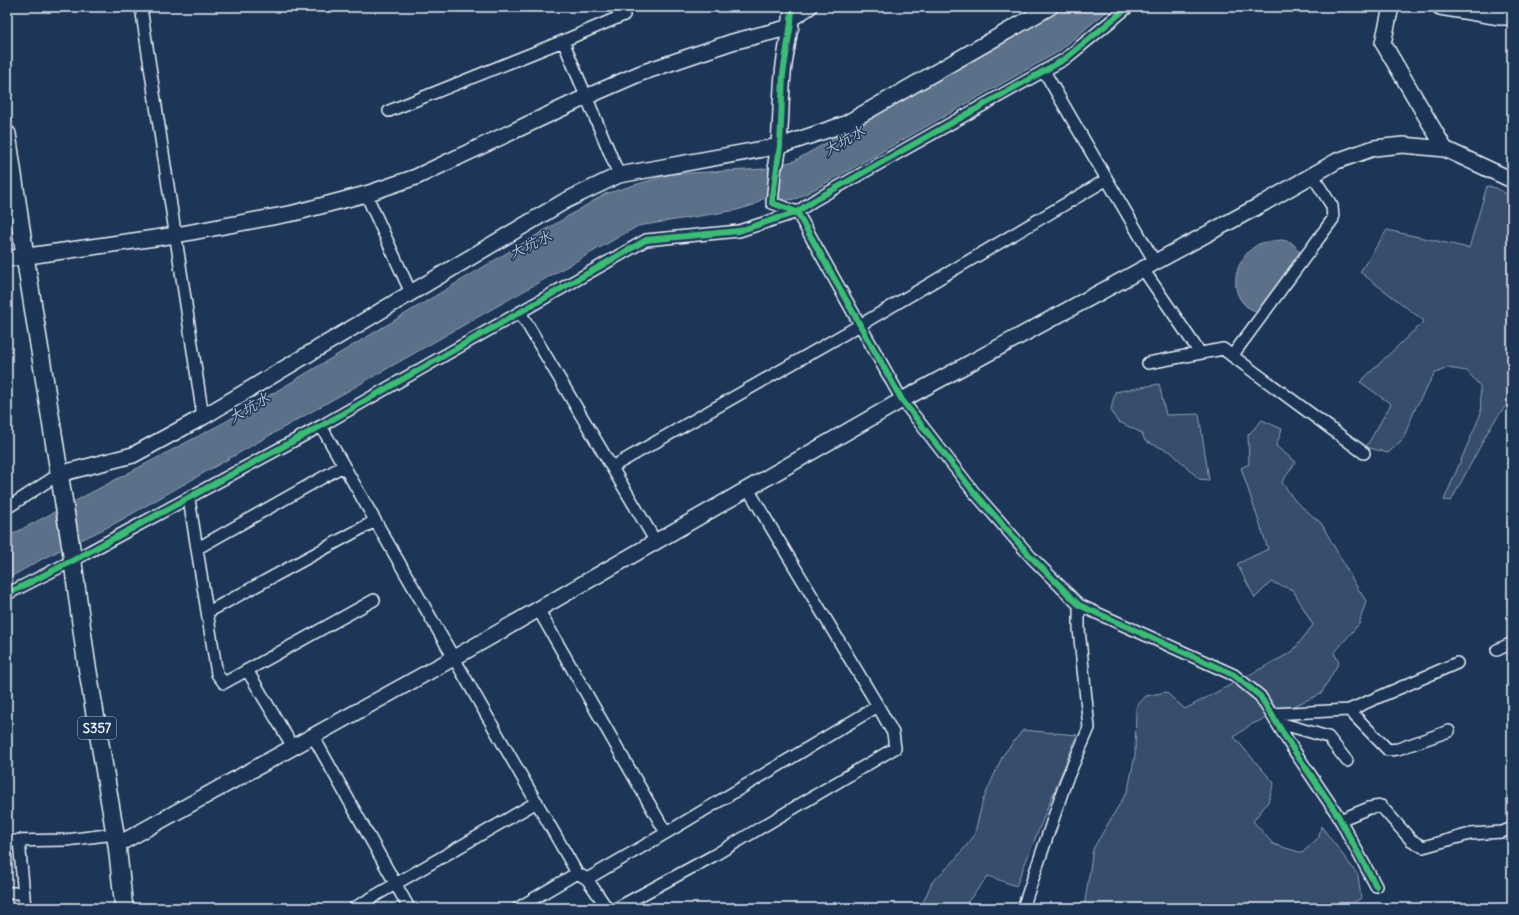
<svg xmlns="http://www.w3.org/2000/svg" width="1519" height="915" font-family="Delius,'LXGW WenKai TC',sans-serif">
<rect width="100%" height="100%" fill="#1d3557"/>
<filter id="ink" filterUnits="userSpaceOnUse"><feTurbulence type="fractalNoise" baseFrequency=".025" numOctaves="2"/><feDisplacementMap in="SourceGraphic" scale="8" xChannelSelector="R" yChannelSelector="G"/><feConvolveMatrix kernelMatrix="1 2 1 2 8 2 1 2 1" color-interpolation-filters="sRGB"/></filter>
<g filter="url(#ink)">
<!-- green -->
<path fill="#374d6c" stroke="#909fb2" d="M1487,186l9,2 16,9v200l-21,29 -40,75 -7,-1 37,-87 -1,-27 -13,-15 -20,-3 -13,6 -18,33 -13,32 -15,14 -22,-6 25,-43 -31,-22 64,-61 -64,-49 27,-42 82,18z
M1159,384l7,31 33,-1 10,66 -10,-1 -28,-27 -26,-11 -3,-8 -25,-12 -6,-11 4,-18z
M1262,420l20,9 -6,17 20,16 -14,20 13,19 26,22 34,61 11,17 -7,23 -25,29 5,9 -18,32 -71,31 -16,12 40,46 -6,19 -15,19 20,23 29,9 17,-16 2,-11 37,49 3,23 -15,10h-262l9,-59 35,-59 7,-35 1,-48 10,-11 20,-4 19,17 107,-57 21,-27 -20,-35 -22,-8 -16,16 -18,-34 31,-15 -27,-81 8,-4 -1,-29z
M1023,730l54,5 -61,151 -28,-10 -25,32h-44l3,-3 10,-23 21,-20 21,-26 9,-36 20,-45z"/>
<!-- water -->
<path fill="#5d7089" stroke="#95a4b5" d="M1061,7h51l-54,45 -219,124 -41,22 -13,3 -6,-4 -17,2 -8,6 -17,5 -99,16 -524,298 -70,34 -37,21v-42l218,-115 380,-228 66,-20 92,-5 31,-8 253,-143z
M1281,240l10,2 9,9 -41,62c-6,-3 -12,-5 -16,-10 -16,-19 -4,-49 16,-59 7,-3 15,-3 22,-4z"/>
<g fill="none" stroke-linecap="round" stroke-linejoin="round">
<defs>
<path id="street" d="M141,7l62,410
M563,41l56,134
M1044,71l111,191
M389,111l174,-70 61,-26
M776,163l-4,40 25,9 105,188 71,91 58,66 48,48 155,70 26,21 33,53 44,65 39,72
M366,194l45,99
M1143,269l57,84
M520,312l136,230
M1232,356l101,-137 -1,-13 -20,-31
M1148,363l75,-14 141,104
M321,426l256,447 -59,35
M612,467l248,-142 246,-145
M189,499l28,175 7,9 150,-83
M7,508l52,-34
M198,548l145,-82
M7,594l65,-33 249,-135 325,-186 93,-9 58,-19 16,-11 252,-142 63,-52
M538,609l128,224 212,-127
M208,612l167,-91
M1497,650l15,-7
M247,670l46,77
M1349,710l108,-47
M1271,714l78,-4 39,40 10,-1 51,-18
M1276,722l52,15 19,24
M313,736l96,172
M1340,820l29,-12 12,-2 30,34 12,7 47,-13 32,-2 10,-4
M19,840l6,68
M7,841l59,-1 49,-6
M577,873l10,6 79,-46
M587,879l20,29
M7,893h16
M354,908l183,-106
M617,908l96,-52 182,-108 -2,-15 -15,-27 -130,-217
M1023,908l43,-127 23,-53 -10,-99v-24"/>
<path id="secondary" d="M1391,7l-8,36 62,106
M1440,7l60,10h12
M792,18l17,-11
M776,163c6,-29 4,-59 7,-89 2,-22 8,-44 9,-67
M7,259l169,-24 118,-22 72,-19 50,-17 170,-80 55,-24 91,-31 59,-15
M59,474l74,-19 70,-38 362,-216 54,-26 161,-29 65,-22 205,-117
M117,845l342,-190 443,-255 362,-197 73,-42 37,-13 29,-3 42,4 67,31"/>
<path id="primary" d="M7,134l18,122 46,292 15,112 31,185 7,63"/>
</defs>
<!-- street casing -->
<use href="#street" stroke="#e8f1f8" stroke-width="14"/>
<!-- secondary casing -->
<use href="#secondary" stroke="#e8f1f8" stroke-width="18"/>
<!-- primary casing -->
<use href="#primary" stroke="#e8f1f8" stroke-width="20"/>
<!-- street -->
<use href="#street" stroke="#1d3557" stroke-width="11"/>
<!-- secondary -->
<use href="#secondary" stroke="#1d3557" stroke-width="15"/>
<!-- primary -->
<use href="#primary" stroke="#1d3557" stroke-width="17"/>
<defs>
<path id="cycleway" d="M792,7l-1,16 -8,51 -3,72 -8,57 25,9 105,188 71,91 58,66 48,48 155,70 26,21 33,53 44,65 39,72
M7,594l65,-33 249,-135 325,-186 93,-9 58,-19 16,-11 252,-142 63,-52"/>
</defs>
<!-- cycleway casing -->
<use href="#cycleway" stroke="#1d3557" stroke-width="8"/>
<!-- cycleway -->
<use href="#cycleway" stroke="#3abd76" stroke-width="6"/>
</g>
</g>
<g text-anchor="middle" stroke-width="3" stroke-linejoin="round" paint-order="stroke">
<!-- shield labels -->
<rect fill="#1d3557" stroke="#abb9c8" stroke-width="1" x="78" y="717" width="38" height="22" rx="3"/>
<g font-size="13" font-weight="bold" fill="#e8f1f8">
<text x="97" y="733">S357</text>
</g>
<!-- water labels -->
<g font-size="15" font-style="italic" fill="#b7c4d1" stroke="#1d3557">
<text transform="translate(844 141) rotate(-30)" y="5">大坑水</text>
<text transform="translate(530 245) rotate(-25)" y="5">大坑水</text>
<text transform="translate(249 408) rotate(-31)" y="5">大坑水</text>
</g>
</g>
<!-- margin -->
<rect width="1519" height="915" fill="none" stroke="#1d3557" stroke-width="24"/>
<rect x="12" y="12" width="1495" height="891" fill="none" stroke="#e8f1f8" stroke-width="1.5" filter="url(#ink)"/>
</svg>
